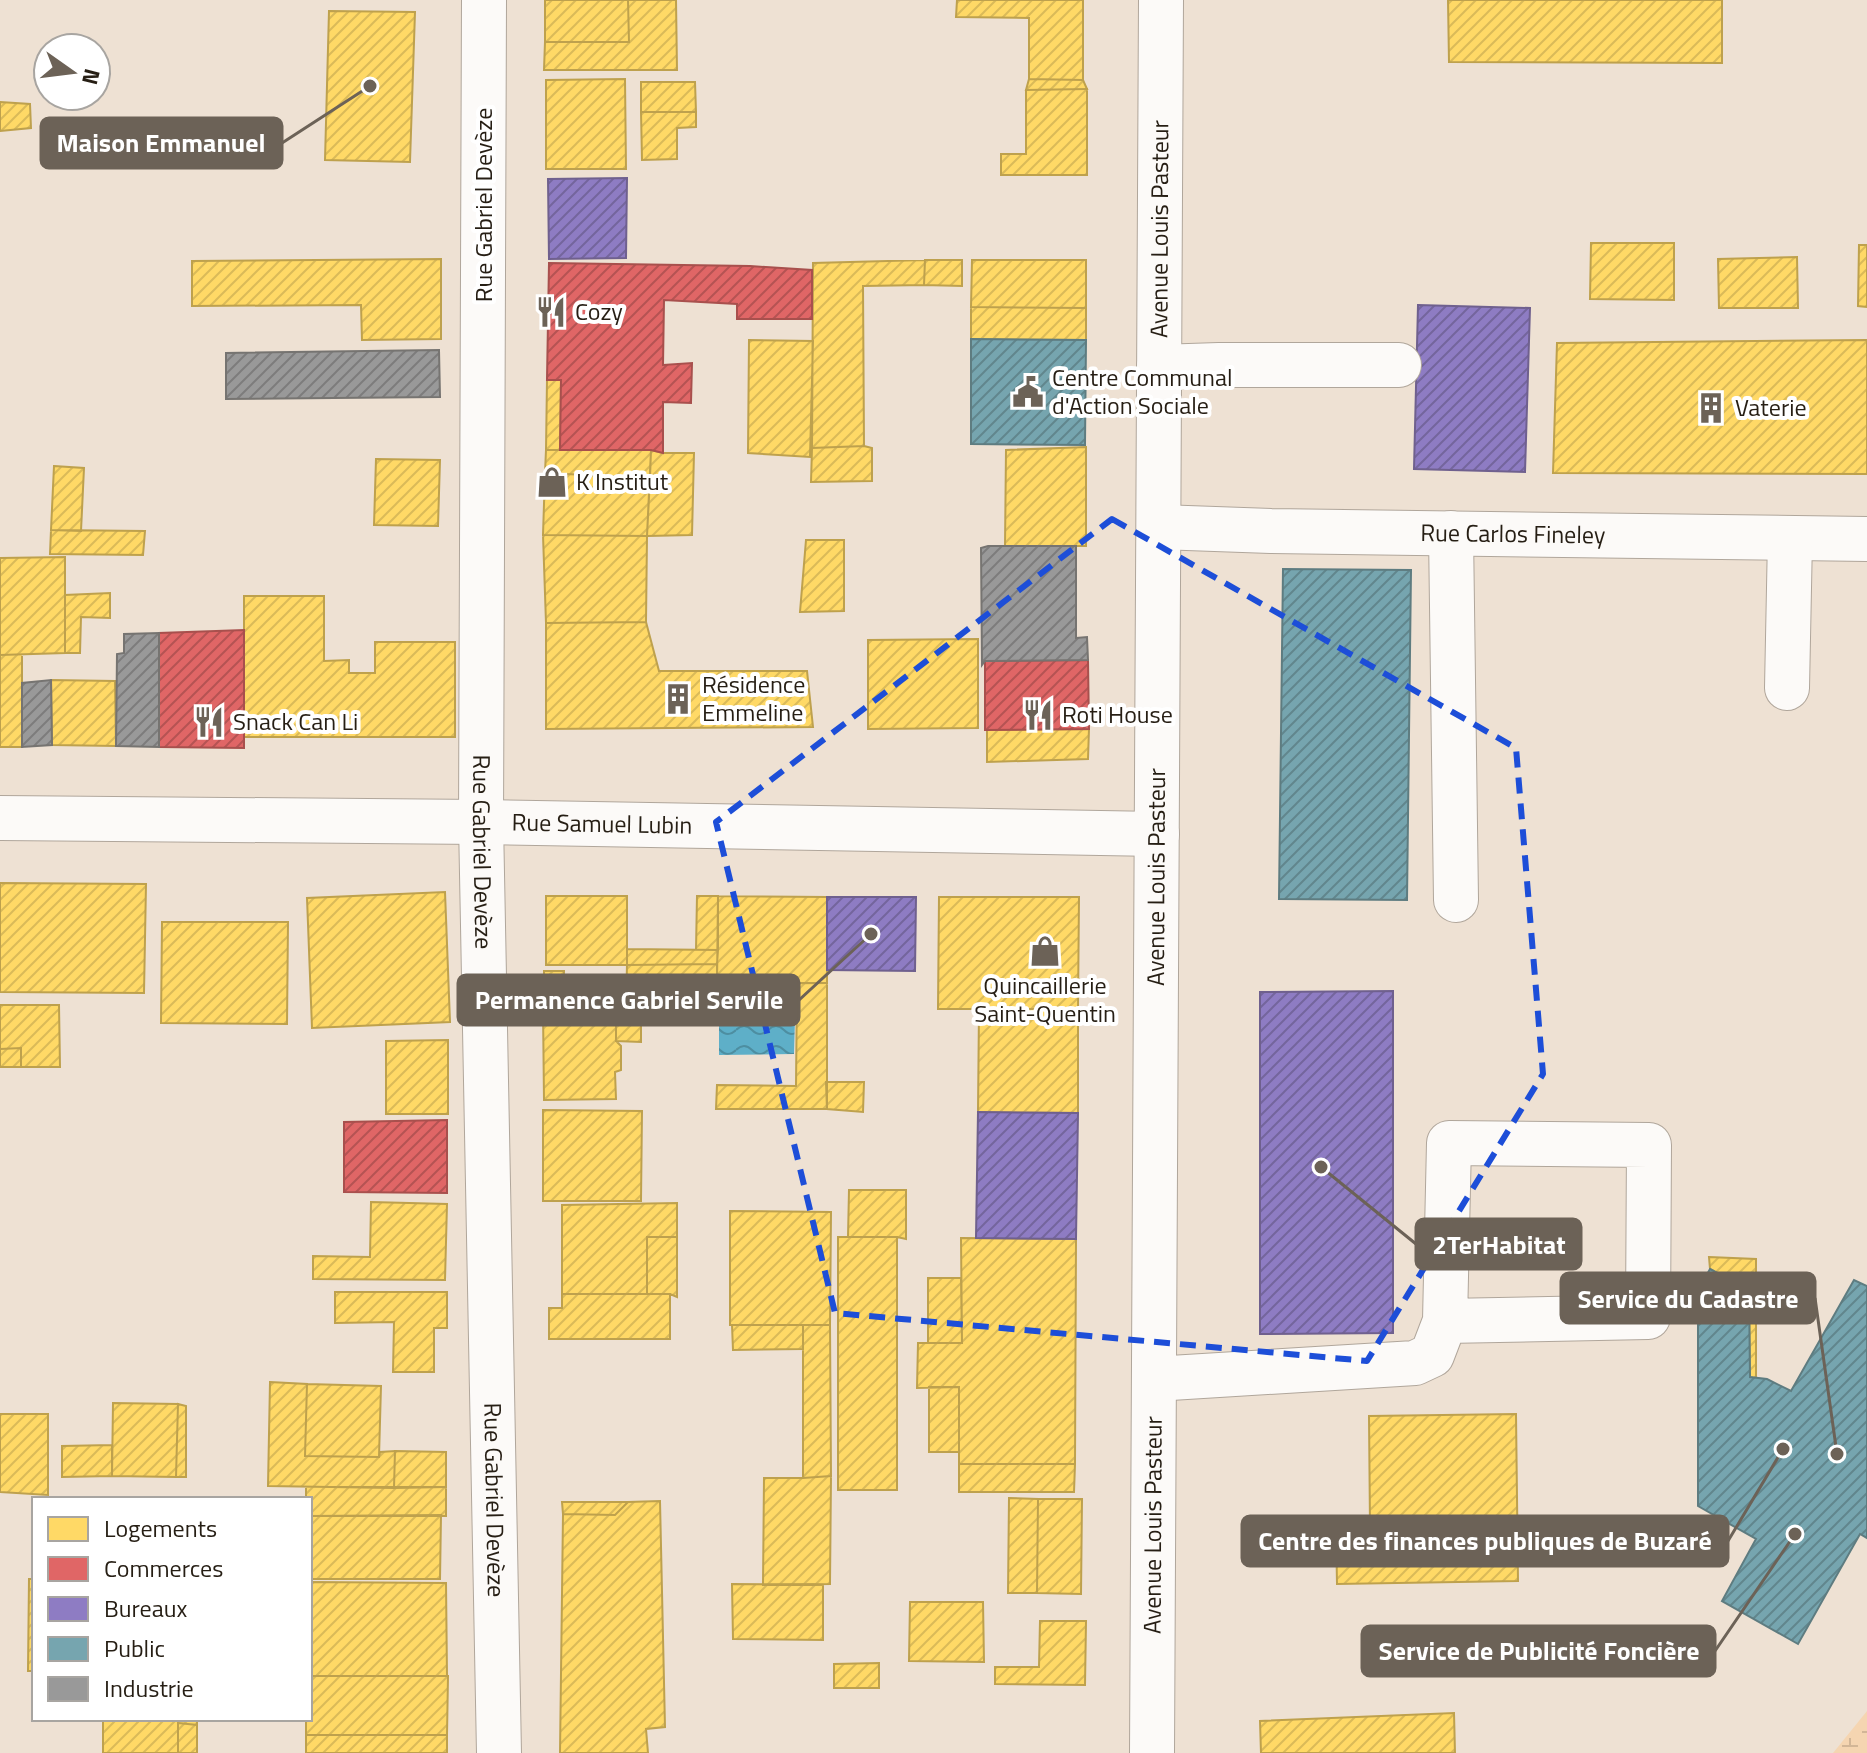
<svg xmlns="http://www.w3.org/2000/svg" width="1867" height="1753" font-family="'Titillium Web',sans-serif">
<defs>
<pattern id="wetland-marsh" width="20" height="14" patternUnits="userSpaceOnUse" patternTransform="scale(2)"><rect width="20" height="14" fill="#f5d5b1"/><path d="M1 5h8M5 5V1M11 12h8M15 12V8" fill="none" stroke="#d2b697"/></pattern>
<pattern id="water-waves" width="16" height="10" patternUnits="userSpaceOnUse" patternTransform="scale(2)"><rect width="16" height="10" fill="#5eafc8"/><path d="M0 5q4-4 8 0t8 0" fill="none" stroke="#4d8ea1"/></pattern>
<pattern id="homes-hatch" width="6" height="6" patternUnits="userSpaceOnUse" patternTransform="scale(2)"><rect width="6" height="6" fill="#ffd966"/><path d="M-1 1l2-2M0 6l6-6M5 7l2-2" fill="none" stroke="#daba58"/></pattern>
<pattern id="shops-hatch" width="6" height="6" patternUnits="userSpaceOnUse" patternTransform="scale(2)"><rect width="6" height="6" fill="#e06666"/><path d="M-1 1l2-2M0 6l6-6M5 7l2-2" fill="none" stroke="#b55353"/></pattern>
<pattern id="offices-hatch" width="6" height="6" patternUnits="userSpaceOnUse" patternTransform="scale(2)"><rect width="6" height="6" fill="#8e7cc3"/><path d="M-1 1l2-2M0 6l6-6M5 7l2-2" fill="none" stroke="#74659d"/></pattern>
<pattern id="public-hatch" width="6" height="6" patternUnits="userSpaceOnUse" patternTransform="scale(2)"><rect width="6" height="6" fill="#76a5af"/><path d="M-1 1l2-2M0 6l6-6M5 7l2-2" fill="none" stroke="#61868d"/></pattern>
<pattern id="industry-hatch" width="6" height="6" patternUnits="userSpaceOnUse" patternTransform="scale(2)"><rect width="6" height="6" fill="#999"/><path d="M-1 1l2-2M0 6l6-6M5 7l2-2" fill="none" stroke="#7d7c7c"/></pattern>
</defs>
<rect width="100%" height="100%" fill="#eee1d3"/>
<!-- wetland -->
<path fill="url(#wetland-marsh)" d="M1867,1711v42h-34z"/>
<!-- water -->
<path fill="url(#water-waves)" d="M719,1017l76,1 -1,36 -75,1z"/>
<!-- homes -->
<path fill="url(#homes-hatch)" stroke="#bea14d" stroke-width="2" d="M545,0h83l1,42h-84z
M628,0h48l1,70h-133l1,-28h84z
M957,0h126v80l-54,-1v-61l-73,-1z
M1448,0h274v63l-273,-1z
M329,11l86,1 -5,150 -85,-2z
M625,79l1,90h-80v-89z
M1029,79l54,1 4,9 -61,1z
M641,82h54l1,30h-55z
M1087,89v86h-86v-21h25v-64z
M0,102l30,2 1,24 -31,3z
M641,112h55v15l-19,1v31l-35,1z
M1591,243h83v57l-84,-1z
M1859,245h8v62l-9,-1z
M1797,257l1,51h-79l-1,-49z
M441,259v80l-79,1 -1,-35 -169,1v-45z
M925,260h37v26l-38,-1z
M925,260l-1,25 -61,1 1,160 -52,2 1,-185z
M972,260h114v48l-115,-1z
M971,307l115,1v32l-115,-1z
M749,340l64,1 -3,116 -62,-4z
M1867,340v134l-314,-1 4,-130z
M547,380h14l-1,70h-14z
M864,446l8,2v33l-61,1 1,-34z
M1086,447v99h-81l1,-96z
M546,450h105l-1,28 -105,-5z
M651,450l12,3h31l-2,82 -45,1z
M376,459l64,1 -2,66 -64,-1z
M54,466l30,2 -3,63 -30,-1z
M545,473l105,5 -3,58 -104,-1z
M51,530l94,1 -2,24 -93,-1z
M543,535l104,1 -1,86 -100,1z
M806,540h38v71l-44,1z
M65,557v96l-65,2v-97z
M110,593v25l-29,-1 -1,36h-15v-58z
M244,596h80v65l25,-1v13h26v-31h80v95h-211z
M646,622l13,49h148l6,56 -267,2v-106z
M978,639v89l-110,1v-89z
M0,655h22v92h-22z
M51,680l64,1 1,65 -64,-1z
M1089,729l-1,30 -101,3v-32z
M0,883l146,1 -2,109 -144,-1z
M445,892l5,130 -138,6 -5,-130z
M546,896h81v69h-81z
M697,896h21v54h-22z
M718,896l109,1v86l-110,1z
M939,897h140l-1,112h-140z
M162,922h126l-1,102 -126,-1z
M627,949l91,1 -1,14 -90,1z
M717,964v44l-91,-1 1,-42z
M544,971h20l-1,36 -19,-1z
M797,983h30v126h-111l1,-24 79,1z
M0,1005h59l1,62h-39v-19l-21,1z
M979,1009h99v104l-100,-1z
M543,1010h73v31l5,5v24l-6,2 1,27 -72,1z
M616,1010l25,1v31l-25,-1z
M448,1040v74h-62v-73z
M21,1048v19h-21v-18z
M826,1082h38l-1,30 -36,-3z
M543,1110l99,1 -1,90h-98z
M849,1190h57v49l-9,-2h-49z
M371,1202l76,2 -2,76 -132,-1v-23l57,1z
M677,1203v34h-30v57h-85v-89z
M730,1211l101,1 -1,113h-100z
M647,1237h30v60l-7,-3h-23z
M838,1237h59v253h-59z
M961,1238l115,1 -1,225h-116v-77l-42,1 1,-45h44z
M1709,1257l47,2v120l-6,-2 -1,-87 -39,-21z
M928,1278h33l1,65h-34z
M335,1292h112v36h-13v44h-41l1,-50 -59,1z
M562,1294h108v45h-121v-31h13z
M732,1325h71v24l-70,1z
M803,1325h27l1,151 -28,2z
M270,1382l37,2 -2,72 74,1 1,-5 15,-1 -1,37 -126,-2z
M307,1384l74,2 -2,71 -74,-1z
M929,1387h30v65h-30z
M113,1403l65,1 -2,73 -64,-1z
M178,1404l8,2v71h-10z
M0,1414h48v81l-48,-3z
M1516,1414l2,167 -181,3 -1,-58h34l-1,-110z
M112,1445v31l-50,1v-31z
M395,1451l51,1v35l-52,1z
M959,1464h116l-1,28h-115z
M831,1476l-1,108 -67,1 1,-107h39z
M306,1487h140v29h-136v-17h-4z
M1009,1498l29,1 -1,94h-29z
M1038,1499h44l-1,95 -44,-1z
M660,1501l5,226 -19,2 2,24h-88l3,-239 52,1 13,-13z
M562,1502h66l-13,13 -52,-1z
M441,1515l-1,64h-130v-63z
M29,1579h5v92h-6z
M310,1582l136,1 1,93h-137z
M732,1584l91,1v55l-90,-1z
M910,1602h73l1,60 -75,-1z
M1040,1621h46l-1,64 -90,-1v-17h44z
M879,1663v25h-45v-24z
M310,1676h138l-1,59h-141v-16h4z
M1454,1713l1,40h-194l-1,-32z
M103,1719h94v6l-19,-2v30h-75z
M178,1723l19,2v28h-19z
M306,1735h141v18h-141z"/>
<!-- shops -->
<path fill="url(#shops-hatch)" stroke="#a8504d" stroke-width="2" d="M549,263l201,3 62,4v49h-75v-15l-73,-4 -1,65 29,-2 -1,40 -28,-1v51l-12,-3h-91l1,-70h-14z
M244,630v118l-85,-1v-114z
M1088,660l1,69 -104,1v-69z
M447,1120v73l-103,-1v-70z"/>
<!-- offices -->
<path fill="url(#offices-hatch)" stroke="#6f608e" stroke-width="2" d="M627,178l-1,80 -77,1 -1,-80z
M1418,305l112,3 -5,164 -111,-3z
M827,897h89l-1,74 -88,-1z
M1393,991v342l-133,1v-342z
M978,1112l100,1 -2,126 -100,-1z"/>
<!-- public -->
<path fill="url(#public-hatch)" stroke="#5e7c80" stroke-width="2" d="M971,339l115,1 -1,105 -114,-1z
M1283,569l128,1 -4,330 -128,-1z
M1710,1269l39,21 1,87 17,2 24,12 63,-111 13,6v252l-7,-4 -62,110 -76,-43 34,-62 -58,-33v-216z"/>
<!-- industry -->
<path fill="url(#industry-hatch)" stroke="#767471" stroke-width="2" d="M439,350l1,47 -214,2v-46z
M988,546h88v92l11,-1 1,23 -103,1 -3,4 -1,-117z
M159,633v114l-43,-1 1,-92 7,-1v-19z
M51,680l1,65 -30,2v-64z"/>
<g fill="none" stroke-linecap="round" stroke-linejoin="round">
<defs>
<g id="minor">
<path id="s1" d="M484,0l-3,822 18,931"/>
<path d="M1159,367l60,-2h180"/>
<path id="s2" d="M1159,527l112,4 596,8"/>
<path d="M1451,533l5,367"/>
<path d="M1787,688l3,-150"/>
<path id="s3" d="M0,818l481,4 676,12"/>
<path d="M1154,1379l261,-16 17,-8 13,-34 4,-178 200,2 -1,172 -203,4"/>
<path id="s4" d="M1152,1753l9,-1753"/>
</g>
</defs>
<!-- minor casing -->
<use href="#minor" stroke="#b0a69b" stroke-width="46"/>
<!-- minor -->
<use href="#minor" stroke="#fcfaf8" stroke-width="44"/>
</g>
<!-- marked area -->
<path fill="none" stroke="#1d4ed8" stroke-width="6" stroke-dasharray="16 10" stroke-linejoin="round" d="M1112,519l404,229 27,326 -176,287 -532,-48 -119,-491z"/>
<!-- icons -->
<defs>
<symbol id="restaurant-bare" viewBox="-9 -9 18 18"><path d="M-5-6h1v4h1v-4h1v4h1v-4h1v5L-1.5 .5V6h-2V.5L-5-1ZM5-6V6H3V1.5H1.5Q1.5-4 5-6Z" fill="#6c6257" stroke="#fff" stroke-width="2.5" paint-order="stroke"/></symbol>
<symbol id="civic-bare" viewBox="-9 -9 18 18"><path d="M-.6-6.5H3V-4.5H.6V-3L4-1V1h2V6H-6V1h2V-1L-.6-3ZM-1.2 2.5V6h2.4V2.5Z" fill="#6c6257" stroke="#fff" stroke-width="2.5" paint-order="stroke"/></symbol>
<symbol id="building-bare" viewBox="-9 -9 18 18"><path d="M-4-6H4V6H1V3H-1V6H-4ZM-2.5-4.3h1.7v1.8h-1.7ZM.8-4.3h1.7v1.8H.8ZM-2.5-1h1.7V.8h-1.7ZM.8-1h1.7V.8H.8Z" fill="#6c6257" stroke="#fff" stroke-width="2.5" paint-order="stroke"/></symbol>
<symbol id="shop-bare" viewBox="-9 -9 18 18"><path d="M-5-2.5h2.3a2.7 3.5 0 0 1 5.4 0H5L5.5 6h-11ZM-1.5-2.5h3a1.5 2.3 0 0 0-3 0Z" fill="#6c6257" stroke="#fff" stroke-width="2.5" paint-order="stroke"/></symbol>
</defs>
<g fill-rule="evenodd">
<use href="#restaurant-bare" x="529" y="290" width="44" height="44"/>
<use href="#civic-bare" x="1006" y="370" width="44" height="44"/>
<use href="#building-bare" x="1689" y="386" width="44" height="44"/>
<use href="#shop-bare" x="530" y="460" width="44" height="44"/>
<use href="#building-bare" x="656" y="677" width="44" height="44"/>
<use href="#restaurant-bare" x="1016" y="693" width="44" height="44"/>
<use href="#restaurant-bare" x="187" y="700" width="44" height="44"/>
<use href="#shop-bare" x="1023" y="929" width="44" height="44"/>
</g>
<g text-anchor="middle" stroke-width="8" stroke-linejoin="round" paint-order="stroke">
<!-- street labels -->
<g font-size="24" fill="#261e14" stroke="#fff">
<text transform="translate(484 205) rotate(-90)" y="8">Rue Gabriel Devèze</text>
<text dy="8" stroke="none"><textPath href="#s4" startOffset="1524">Avenue Louis Pasteur</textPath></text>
<text dy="8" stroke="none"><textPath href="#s2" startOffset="354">Rue Carlos Fineley</textPath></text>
<text dy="8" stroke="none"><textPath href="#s3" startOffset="602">Rue Samuel Lubin</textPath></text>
<text dy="8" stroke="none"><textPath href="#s1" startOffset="852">Rue Gabriel Devèze</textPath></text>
<text dy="8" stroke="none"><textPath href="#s4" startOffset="876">Avenue Louis Pasteur</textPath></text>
<text dy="8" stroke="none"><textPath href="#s1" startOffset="1500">Rue Gabriel Devèze</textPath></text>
<text dy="8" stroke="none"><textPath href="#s4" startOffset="228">Avenue Louis Pasteur</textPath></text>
</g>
<!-- poi labels -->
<g font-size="24" fill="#261e14" stroke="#fff" text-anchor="start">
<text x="575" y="320">Cozy</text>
<text x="1052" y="386">Centre Communal<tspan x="1052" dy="28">d'Action Sociale</tspan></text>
<text x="1735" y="416">Vaterie</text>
<text x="576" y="490">K Institut</text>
<text x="702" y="693">Résidence<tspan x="702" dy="28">Emmeline</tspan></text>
<text x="1062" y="723">Roti House</text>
<text x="233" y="730">Snack Can Li</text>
<text x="1045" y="994" text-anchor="middle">Quincaillerie<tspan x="1045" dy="28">Saint-Quentin</tspan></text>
</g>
</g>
<!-- callouts -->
<path fill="none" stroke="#6c6257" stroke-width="3" d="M370 86L282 143M871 934L799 1000M1321 1167L1416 1244M1837 1454L1815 1298M1783 1449L1728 1541M1795 1534L1715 1651"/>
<g fill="#6c6257" stroke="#fff" stroke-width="3">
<circle cx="370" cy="86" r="8"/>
<circle cx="871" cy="934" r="8"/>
<circle cx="1321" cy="1167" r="8"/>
<circle cx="1837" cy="1454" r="8"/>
<circle cx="1783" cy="1449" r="8"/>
<circle cx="1795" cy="1534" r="8"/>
</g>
<g fill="#6c6257" stroke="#6c6257" stroke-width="3">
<rect x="41" y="118" width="241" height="50" rx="8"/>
<rect x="458" y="975" width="341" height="50" rx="8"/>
<rect x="1416" y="1219" width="165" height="50" rx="8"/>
<rect x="1561" y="1273" width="254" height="50" rx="8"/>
<rect x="1242" y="1516" width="486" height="50" rx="8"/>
<rect x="1362" y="1626" width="353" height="50" rx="8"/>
</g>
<g font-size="26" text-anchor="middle" font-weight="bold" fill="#fff">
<text x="161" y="152">Maison Emmanuel</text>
<text x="629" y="1009">Permanence Gabriel Servile</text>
<text x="1499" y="1254">2TerHabitat</text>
<text x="1688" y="1308">Service du Cadastre</text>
<text x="1485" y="1550">Centre des finances publiques de Buzaré</text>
<text x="1539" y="1660">Service de Publicité Foncière</text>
</g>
<!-- legend -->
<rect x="32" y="1497" width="280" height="224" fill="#ffffff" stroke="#a8a5a1" stroke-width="2"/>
<rect x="48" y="1517" width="40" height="24" fill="#ffd966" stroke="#a8a5a1" stroke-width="2"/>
<text x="104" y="1537" font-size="24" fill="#261e14">Logements</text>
<rect x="48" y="1557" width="40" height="24" fill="#e06666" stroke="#a8a5a1" stroke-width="2"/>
<text x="104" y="1577" font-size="24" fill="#261e14">Commerces</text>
<rect x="48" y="1597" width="40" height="24" fill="#8e7cc3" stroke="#a8a5a1" stroke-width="2"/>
<text x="104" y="1617" font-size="24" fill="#261e14">Bureaux</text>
<rect x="48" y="1637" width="40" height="24" fill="#76a5af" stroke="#a8a5a1" stroke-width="2"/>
<text x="104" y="1657" font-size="24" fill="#261e14">Public</text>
<rect x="48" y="1677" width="40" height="24" fill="#999999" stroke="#a8a5a1" stroke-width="2"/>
<text x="104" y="1697" font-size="24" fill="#261e14">Industrie</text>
<!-- north arrow -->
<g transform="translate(72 72) rotate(104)"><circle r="38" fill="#ffffff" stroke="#a8a5a1" stroke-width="2"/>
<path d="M0-6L14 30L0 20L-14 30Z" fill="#6c6257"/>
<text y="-12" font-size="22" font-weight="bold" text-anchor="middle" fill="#261e14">N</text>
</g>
</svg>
